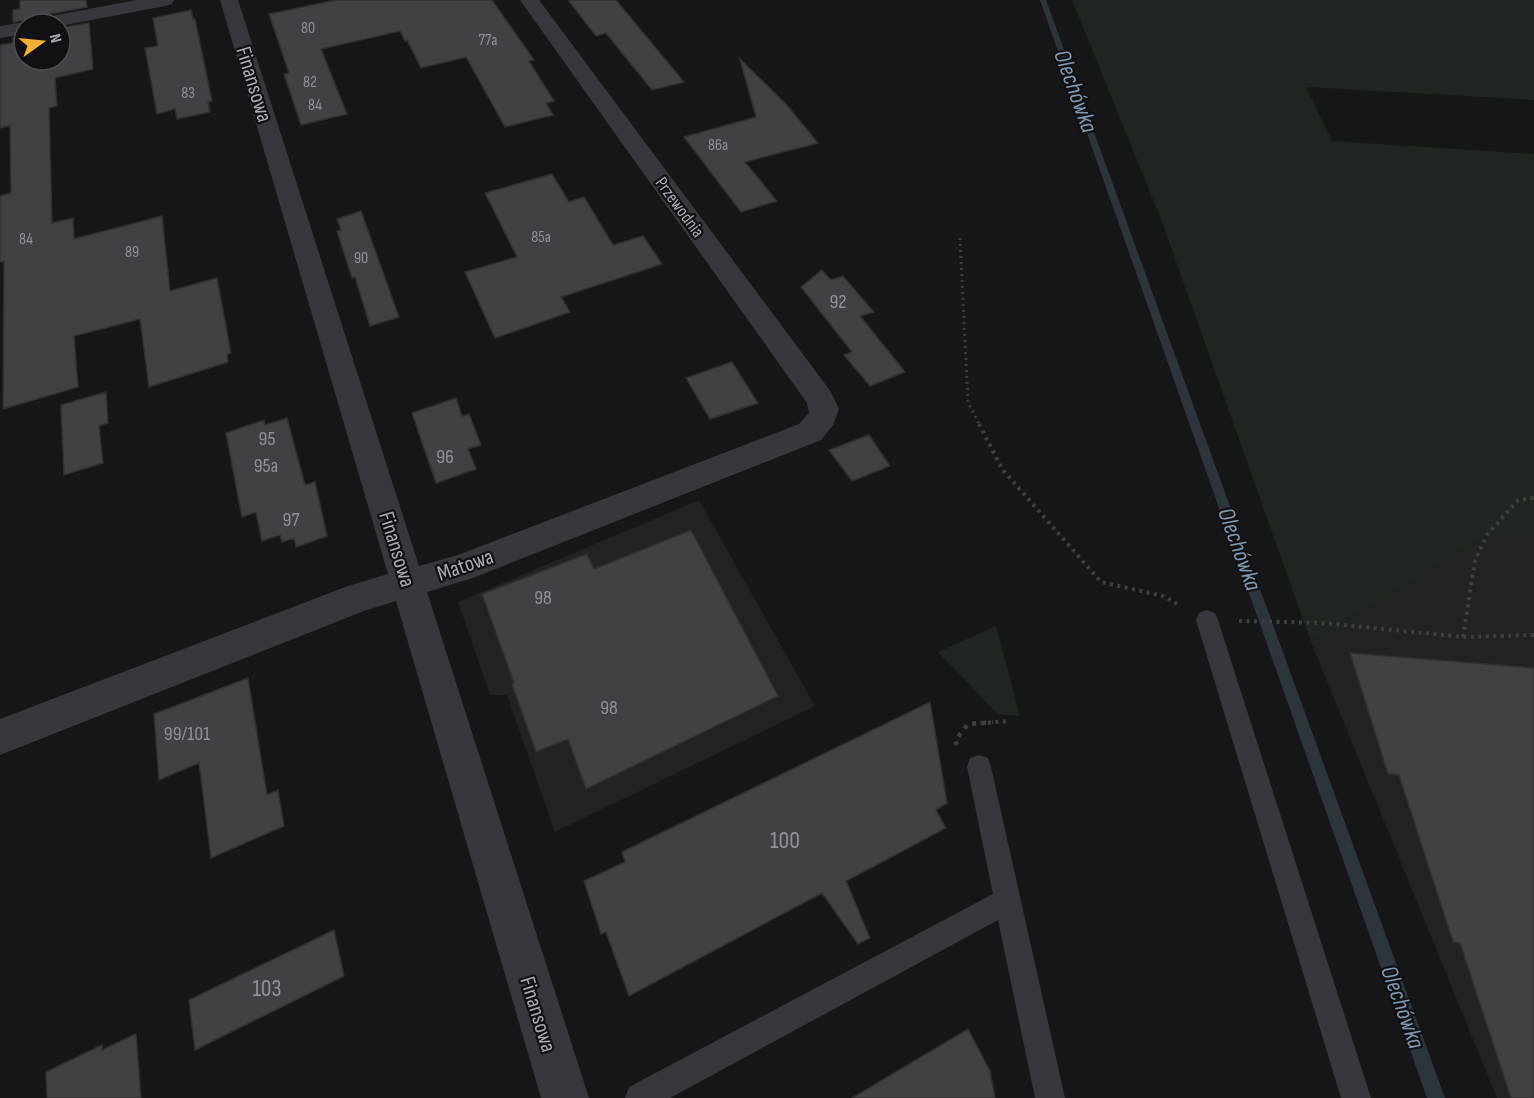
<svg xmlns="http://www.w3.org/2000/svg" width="1534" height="1098" font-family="'Sofia Sans Condensed',sans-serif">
<rect width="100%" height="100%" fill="#161618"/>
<!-- built -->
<path fill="#222225" d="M699,500l116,206 -260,126 -48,-137h-17l-32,-93z
M1487,535h47v563h-37l-186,-456z"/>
<!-- green -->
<path fill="#1e261f" d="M1072,0h462v100l-228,-13 26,54 202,13v381h-47l-176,107 -150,-423z
M996,626l24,90 -22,-2 -60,-62z"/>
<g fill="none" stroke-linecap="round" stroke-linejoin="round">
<!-- stream -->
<path fill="#2c353c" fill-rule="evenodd" d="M1040,0h6l399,1098h-18z"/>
</g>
<!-- building -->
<path fill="#404145" stroke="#303034" stroke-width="1.5" d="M20,0h66l1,7 -46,9 -10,6 -7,-2 -11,2v-12l7,-1z
M336,0h156l42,60 -5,1 25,40 -8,2 7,12 -48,12 -39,-70 -45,11 -14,-28 -2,1 -5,-10 -79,18 26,65 -46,11 -17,-51 5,-1 -20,-59z
M568,0h48l68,82 -32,8 -46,-57 -10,3z
M191,10l2,9h2l17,82 -4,1 2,10 -33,7 -2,-10 -18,5 -12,-66 13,-2 -5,-28z
M89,23l4,46 -38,9 2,28 -8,2 3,115 21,-5 1,21 88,-23 8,75 47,-13 14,75 -4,1 1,8 -79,25 -9,-68 -66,17 4,51 -75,22 1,-148 -4,1v-66l11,-3 -1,-68 -10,3v-83l13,-2v-5l11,-2v24h36v-32z
M740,59l46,45 32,39 -73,19 32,39 -36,11 -57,-75 72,-20z
M552,174l17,28 15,-5 29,48 30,-9 19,28 -101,33 9,15 -75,26 -30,-66 52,-15 -32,-64z
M361,211l38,106 -29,9 -15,-49 -3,1 -15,-47 4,-1 -4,-11z
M822,270l9,10 12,-4 31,36 -14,4 45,56 -35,14 -26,-31 8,-3 -51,-65z
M732,362l26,41 -48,16 -24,-41z
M106,392l2,31 -9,3 4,37 -39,12 -3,-70z
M456,398l6,18 7,-2 12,31 -13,4 8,20 -40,14 -24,-70z
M287,418l18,67 10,-3 12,54 -31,11 -2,-9 -12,4 -2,-7 -18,6 -6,-29 -14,5 -16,-84 38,-13 1,5z
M869,435l21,31 -38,15 -23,-31z
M691,530l87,166 -192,93 -18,-50 -32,13 -24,-68 2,-1 -32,-89 105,-40 7,15z
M1350,653l184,15v430h-23l-51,-155 -7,-1 -54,-167 -11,-1z
M248,678l19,117 11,-5 6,36 -73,32 -12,-95 -40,17 -5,-66z
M930,702l17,101 -11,7 10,18 -100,53 24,57 -12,6 -36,-51 -193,103 -23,-64 -5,2 -17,-53 41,-19 -3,-10z
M334,930l10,46 -149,74 -6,-50z
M968,1029l22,42 5,27h-143z
M136,1034l5,64h-94l-1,-26 56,-27v5z"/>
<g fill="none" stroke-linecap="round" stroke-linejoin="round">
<!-- path-far2 -->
<path stroke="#3d3f44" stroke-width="3" stroke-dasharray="2 4" stroke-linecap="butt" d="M960,238l8,164 12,24"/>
<!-- path-far1 -->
<path stroke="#3d3f44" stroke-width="4" stroke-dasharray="3 4.5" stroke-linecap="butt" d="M979,424l23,45 99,113 62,14 18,10
M1239,621l85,2 139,14 71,-2
M1463,637l12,-77 12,-25 31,-35 16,-2
M973,724l35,-3"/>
<!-- path -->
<path stroke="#3d3f44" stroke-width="4.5" stroke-dasharray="4 6" stroke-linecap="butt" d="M957,745l-2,-4 13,-17 25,-2"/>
<!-- lane -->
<path fill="#37383d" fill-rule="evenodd" d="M1207,610l8,3 3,7 153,478h-30l-145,-478 3,-7z
M979,755l9,3 3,9 74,331h-30l-37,-178 -328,178h-45l4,-11 364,-193 -26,-127 3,-9z"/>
<!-- street -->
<path fill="#37383d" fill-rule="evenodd" d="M136,0h38l-2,4 -7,2 -105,20v-2h-28l3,-4 7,-2z
M220,0h18l181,566 39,-11 341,-131 10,-11 -2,-10 -287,-403h19l292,392 8,17 -6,16 -12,15 -348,138 -46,14 162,506h-48l-145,-497 -32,10 -364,144v-36l348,-133 40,-12z
M24,22l7,2h-7v10l-24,4v-12z"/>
</g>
<g text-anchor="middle" stroke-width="4.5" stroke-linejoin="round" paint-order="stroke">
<!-- far-number labels -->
<g font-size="16" fill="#8e929b">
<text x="308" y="33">80</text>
<text x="488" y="45">77a</text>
<text x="310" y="87">82</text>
<text x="188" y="98">83</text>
<text x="315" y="110">84</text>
<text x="718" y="150">86a</text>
<text x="541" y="242">85a</text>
<text x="26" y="244">84</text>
<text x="132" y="257">89</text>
<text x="361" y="263">90</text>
</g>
<!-- far-street labels -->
<g font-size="18" fill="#a8adb8" stroke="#111113">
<text transform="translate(680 207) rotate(54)" y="6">Przewodnia</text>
</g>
<!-- number labels -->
<g font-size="20" fill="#8e929b">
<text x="838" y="308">92</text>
<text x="267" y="445">95</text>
<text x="445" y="463">96</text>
<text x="266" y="472">95a</text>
<text x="291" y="526">97</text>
<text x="543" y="604">98</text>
<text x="609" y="714">98</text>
<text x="187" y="740">99/101</text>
</g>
<!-- street labels -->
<g font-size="22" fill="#a8adb8" stroke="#111113">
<text transform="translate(255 84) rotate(73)" y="8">Finansowa</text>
<text transform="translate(398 549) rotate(73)" y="8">Finansowa</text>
<text transform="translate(465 564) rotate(-19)" y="8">Matowa</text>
<text transform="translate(539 1014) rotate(73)" y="8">Finansowa</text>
</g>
<!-- water labels -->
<g font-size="24" font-style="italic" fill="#7f9bb3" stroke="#111113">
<text transform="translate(1076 91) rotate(70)" y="8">Olechówka</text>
<text transform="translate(1240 549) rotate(70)" y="8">Olechówka</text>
<text transform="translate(1403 1007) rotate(70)" y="8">Olechówka</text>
</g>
<!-- near-number labels -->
<g font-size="24" fill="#8e929b">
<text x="785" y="848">100</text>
<text x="267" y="996">103</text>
</g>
</g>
<!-- north arrow -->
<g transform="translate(42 42) rotate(75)"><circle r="28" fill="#111113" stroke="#4d4f55" stroke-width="1.5"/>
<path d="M0-4.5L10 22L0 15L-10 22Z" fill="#f2b134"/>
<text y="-9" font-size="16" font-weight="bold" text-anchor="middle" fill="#a8adb8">N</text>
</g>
</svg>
